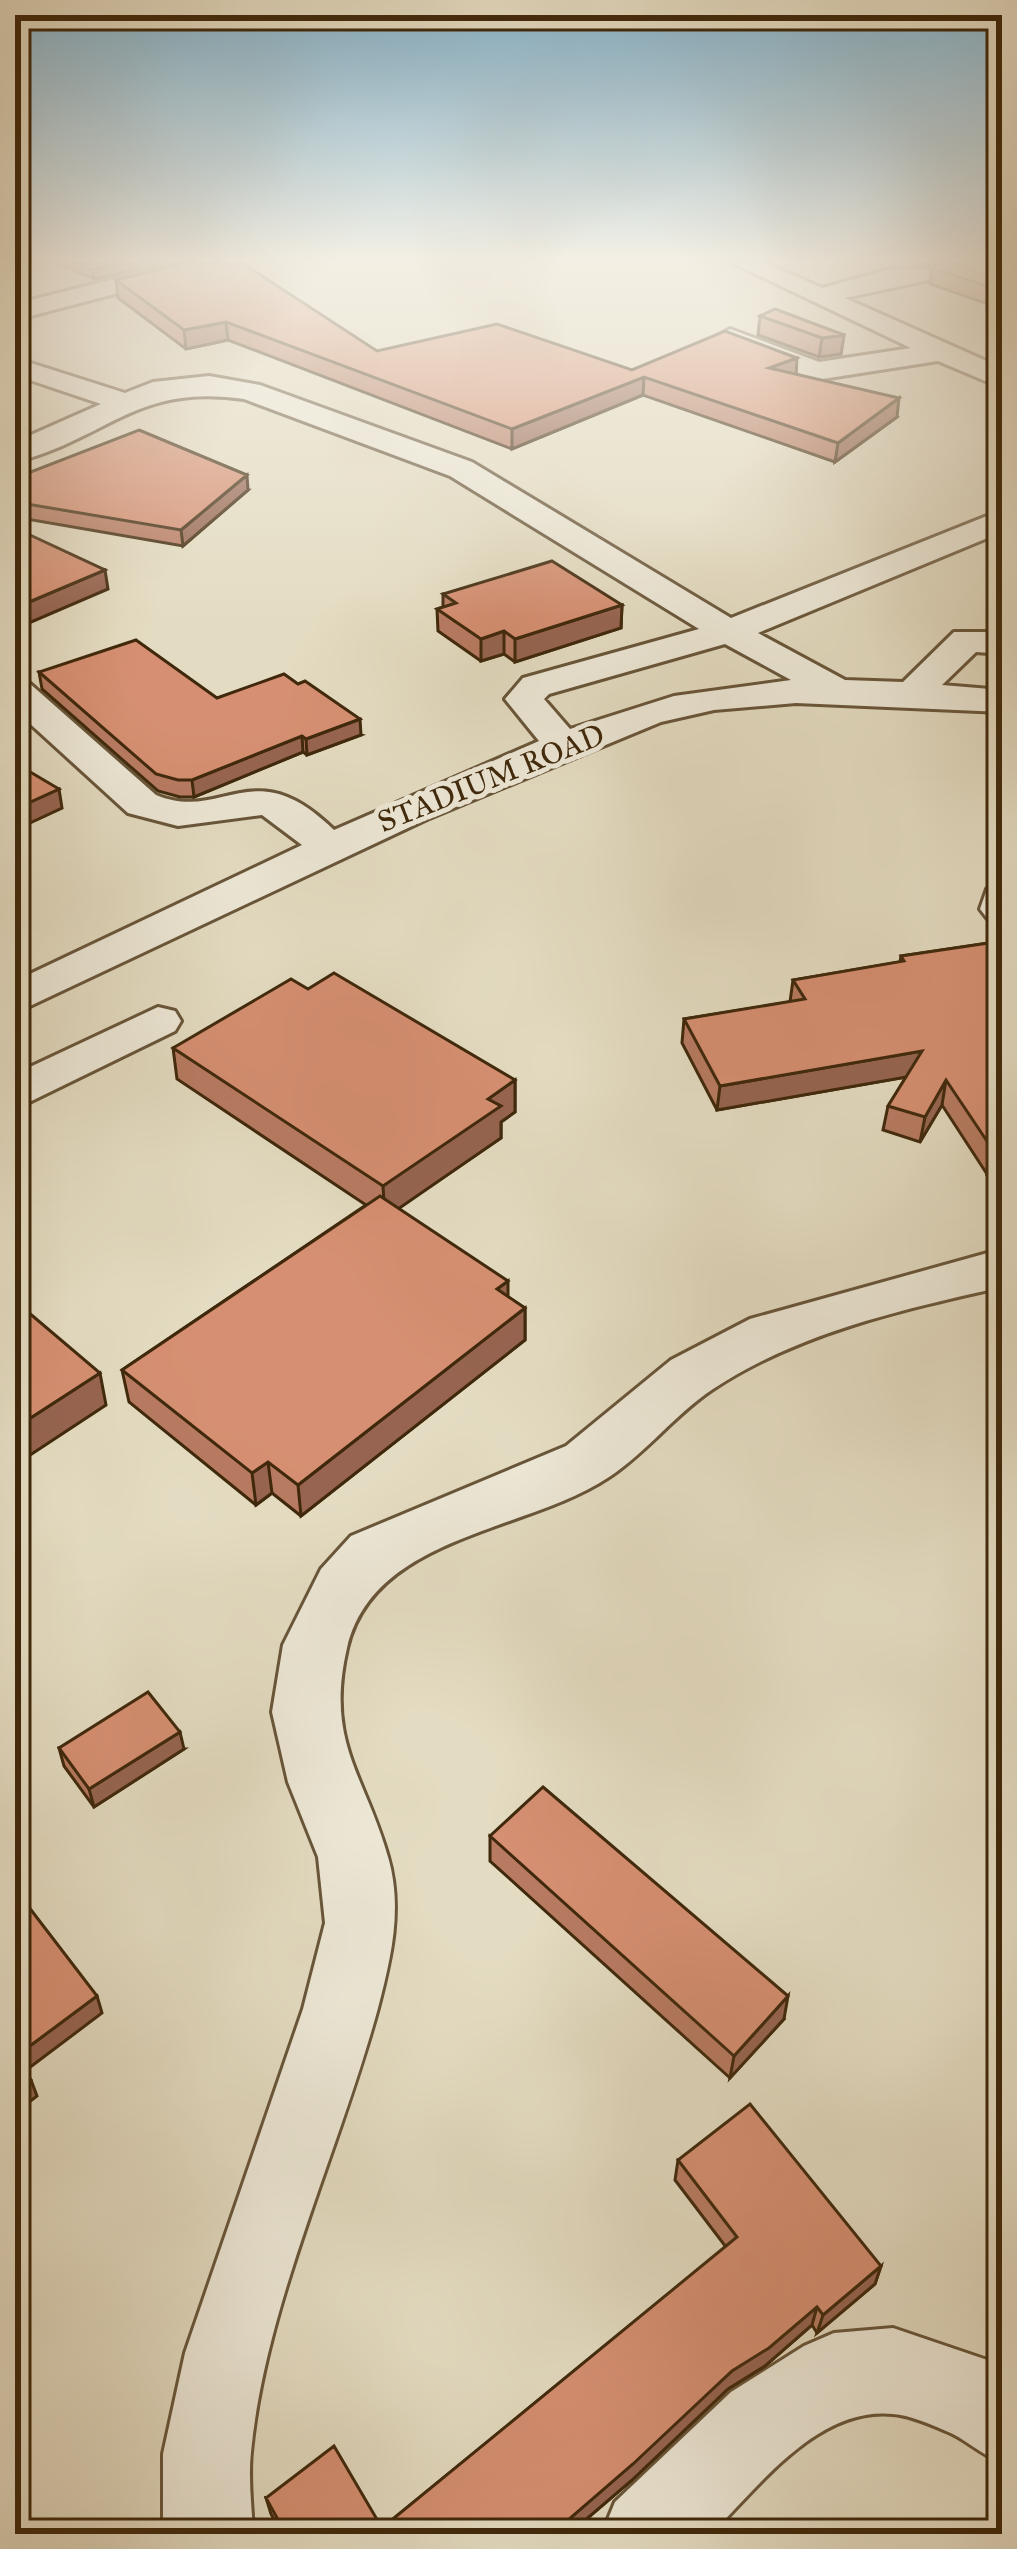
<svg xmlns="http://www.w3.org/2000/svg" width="1017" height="2549" font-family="'IM FELL Great Primer',serif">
<rect width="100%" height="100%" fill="#e4dcc2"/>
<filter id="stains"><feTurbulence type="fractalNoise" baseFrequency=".00167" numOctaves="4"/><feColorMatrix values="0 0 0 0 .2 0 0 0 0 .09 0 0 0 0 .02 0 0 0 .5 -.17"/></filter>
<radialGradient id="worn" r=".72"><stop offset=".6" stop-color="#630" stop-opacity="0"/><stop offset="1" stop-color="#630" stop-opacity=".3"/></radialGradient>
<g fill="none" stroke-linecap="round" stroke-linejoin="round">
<defs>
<path id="minor" d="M177,263h41l-4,5 -199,52v-16z
M733,263h33l56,25 69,-19 38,1 4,5 -4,5 -84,18 157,70v20l-64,-27 -122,19 -96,-37 -4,-6 14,-8 89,33 92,-14z
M15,358l110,35 28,-11 56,-6 51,9 212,77 259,156 271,-108v22l-244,101 87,47 58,2 51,-50h48v22l-26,-2 -34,33 60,5v22l-206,-9 -82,7 -53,12 -234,97 -412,194v-32l287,-136 -40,-30 -84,11 -50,-13 -113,-103v-31l13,3 128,113c67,28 97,-45 178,35l205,-89 -34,-42 18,-21 176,-49 -249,-153 -206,-77c-108,-16 -137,40 -229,63v-20l86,-38 -86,-29zM725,644l66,36 -117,16 -104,33 -26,-30 5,-5z
M1002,885v37l-15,-4 -7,-9 7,-20z
M158,1007l17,4 6,10 -6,10 -160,78v-35z
M1002,1249v38c-98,22 -205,46 -289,102 -38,25 -66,63 -104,88 -82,55 -236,58 -262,171 -22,95 18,127 41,209 15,51 3,101 -10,151 -39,144 -113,297 -127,444 -3,27 1,55 2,82h-90v-80l22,-101 118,-344 22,-86 -7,-66 -30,-75 -16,-70 11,-67 38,-76 30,-33 215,-90 105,-86 79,-41z
M893,2328l109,37v98c-22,-9 -39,-26 -56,-32 -16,-7 -37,-16 -53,-17 -75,-8 -135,73 -182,120h-109l13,-32 116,-110 73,-46 30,-13z"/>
</defs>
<!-- minor casing -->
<use href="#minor" stroke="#685539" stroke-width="6"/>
<!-- minor -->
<use href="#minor" fill="#ede8d7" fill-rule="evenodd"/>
</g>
<!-- wall -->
<path fill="#b87b62" stroke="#3f280b" stroke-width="3" d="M59,263h101l-66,16z
M915,263h87v46l-72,-25 2,-16 -3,-2 -14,-1z
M116,280l261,71 255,19 164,4 101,43 -62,45 -192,-67 -131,54 -284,-109 -42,9 -68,-51z
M760,316l84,19 -3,19 -22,3 -61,-22z
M15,478l233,12 -65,56 -168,-29z
M443,594l179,11 -1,23 -106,34 -11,-8 -23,7 -43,-30 -1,-22 6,-2z
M39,672l178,26 144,37 -54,20 -4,-3 -109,45h-14l-22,-6 -116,-102z
M1002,941v230l-15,3 -45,-69 -22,37 -37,-12 5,-24 18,-29 -189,33 -35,-67 2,-24 106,-17 3,-22 107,-18 1,-6z
M308,989l207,91v32l-14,10v16l-103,70 110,89 17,11v32l-224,176 -29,-23 -16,12 -127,-103 -7,-32 244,-165 -189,-126 -4,-31z
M59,1748l125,1 -90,58 -30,-41z
M490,1836l294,183 -54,59 -240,-217z
M678,2160l203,106 -6,18 -58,49 -5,-8 -47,41 -37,23 -97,92 -62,53h-287l-11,-20 -5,-16 116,30 344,-281 -51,-67z"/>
<!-- shaded-wall -->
<path fill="#966450" stroke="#3f280b" stroke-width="3" d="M123,263h37l-66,16 -1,-9z
M226,322l2,18 -42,9 -2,-19z
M844,335l-3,19 -22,3 3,-19z
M797,358l-1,19 -27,-9z
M644,377l-1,18 -131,54v-20z
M899,398l-2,19 -62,45 3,-19z
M247,475l1,15 -65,56 -2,-16z
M105,570l3,19 -93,40v-21z
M622,605l-1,23 -106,34v-23z
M504,631v23l-23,7v-22z
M360,719l1,16 -54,20 -1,-16z
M302,736l1,16 -109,45 -2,-17z
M59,789l3,19 -47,22v-21z
M922,1051l-4,24 -201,35 3,-24z
M515,1080v32l-14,10v16l-116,80 -2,-32 105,-87z
M946,1080l-4,25 -22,37 5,-25z
M1002,1148v23l-15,3 6,-24z
M508,1281v31l-11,-23z
M525,1308v32l-224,176 -3,-31z
M100,1373l6,32 -91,60v-37z
M268,1462l4,31 -16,12 -4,-32z
M180,1732l4,17 -90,58 -5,-18z
M97,1996l5,17 -81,61 -6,-17z
M788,1996l-4,23 -54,59 4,-22z
M31,2080l6,16 -22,17v-21z
M881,2266l-6,18 -58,49 6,-18z
M817,2307l-5,18 -47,41 -37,23 -97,92 -62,53h-17l180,-163z"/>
<!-- building -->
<path fill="#d68f72" stroke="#3f280b" stroke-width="3" d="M77,263h46l-30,7z
M185,263h57l135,88 120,-27 135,46 93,-39 72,27 -28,10 130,30 -61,45 -194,-66 -132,52 -286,-107 -42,8 -68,-50z
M939,263h63v28l-70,-23z
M775,309l69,26 -22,3 -62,-22z
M139,430l108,45 -66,55 -166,-28v-24z
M15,528l90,42 -90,38z
M552,561l70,44 -107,34 -11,-8 -23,8 -44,-30 19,-6 -13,-9z
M136,640l81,58 67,-24 14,10 7,-3 55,38 -54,20 -4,-3 -110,44h-14l-22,-6 -117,-102z
M15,763l44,26 -44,20z
M1002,941v207l-9,2 -47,-70 -21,37 -37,-11 34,-55 -202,35 -36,-67 121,-20 -12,-19 111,-19 -3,-5z
M334,973l181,107 -27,19 13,7 -118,80 -210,-138 118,-69 17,10z
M380,1196l128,85 -11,8 28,19 -227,177 -30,-23 -16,11 -130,-103z
M15,1301l85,72 -85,55z
M148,1692l32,40 -91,57 -30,-41z
M543,1787l245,209 -54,60 -244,-220z
M15,1889l82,107 -82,61z
M15,2058l16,22 -16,12z
M750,2104l131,162 -58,49 -6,-8 -48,41 -37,23 -99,93 -81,70h-266l-20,-36 68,-52 48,82 355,-291 -59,-77z"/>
<!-- sky -->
<linearGradient id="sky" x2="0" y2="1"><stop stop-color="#87b7d1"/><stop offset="0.42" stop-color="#f3efe4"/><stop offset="1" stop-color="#f3efe4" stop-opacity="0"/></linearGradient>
<rect width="1017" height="619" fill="url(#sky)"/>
<g text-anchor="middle" stroke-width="10" stroke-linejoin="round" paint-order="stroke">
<!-- far-street labels -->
<g font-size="30" fill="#3f280b" stroke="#ede8d7">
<text transform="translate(491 778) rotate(-22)" y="10">STADIUM ROAD</text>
</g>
</g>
<!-- margin -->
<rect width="1017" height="2549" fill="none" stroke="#e4dcc2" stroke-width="60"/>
<rect x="18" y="18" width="981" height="2513" fill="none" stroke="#3f280b" stroke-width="6"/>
<rect x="30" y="30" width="957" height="2489" fill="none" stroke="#3f280b" stroke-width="3"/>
<rect width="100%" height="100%" filter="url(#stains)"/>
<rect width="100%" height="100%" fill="url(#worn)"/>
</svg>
